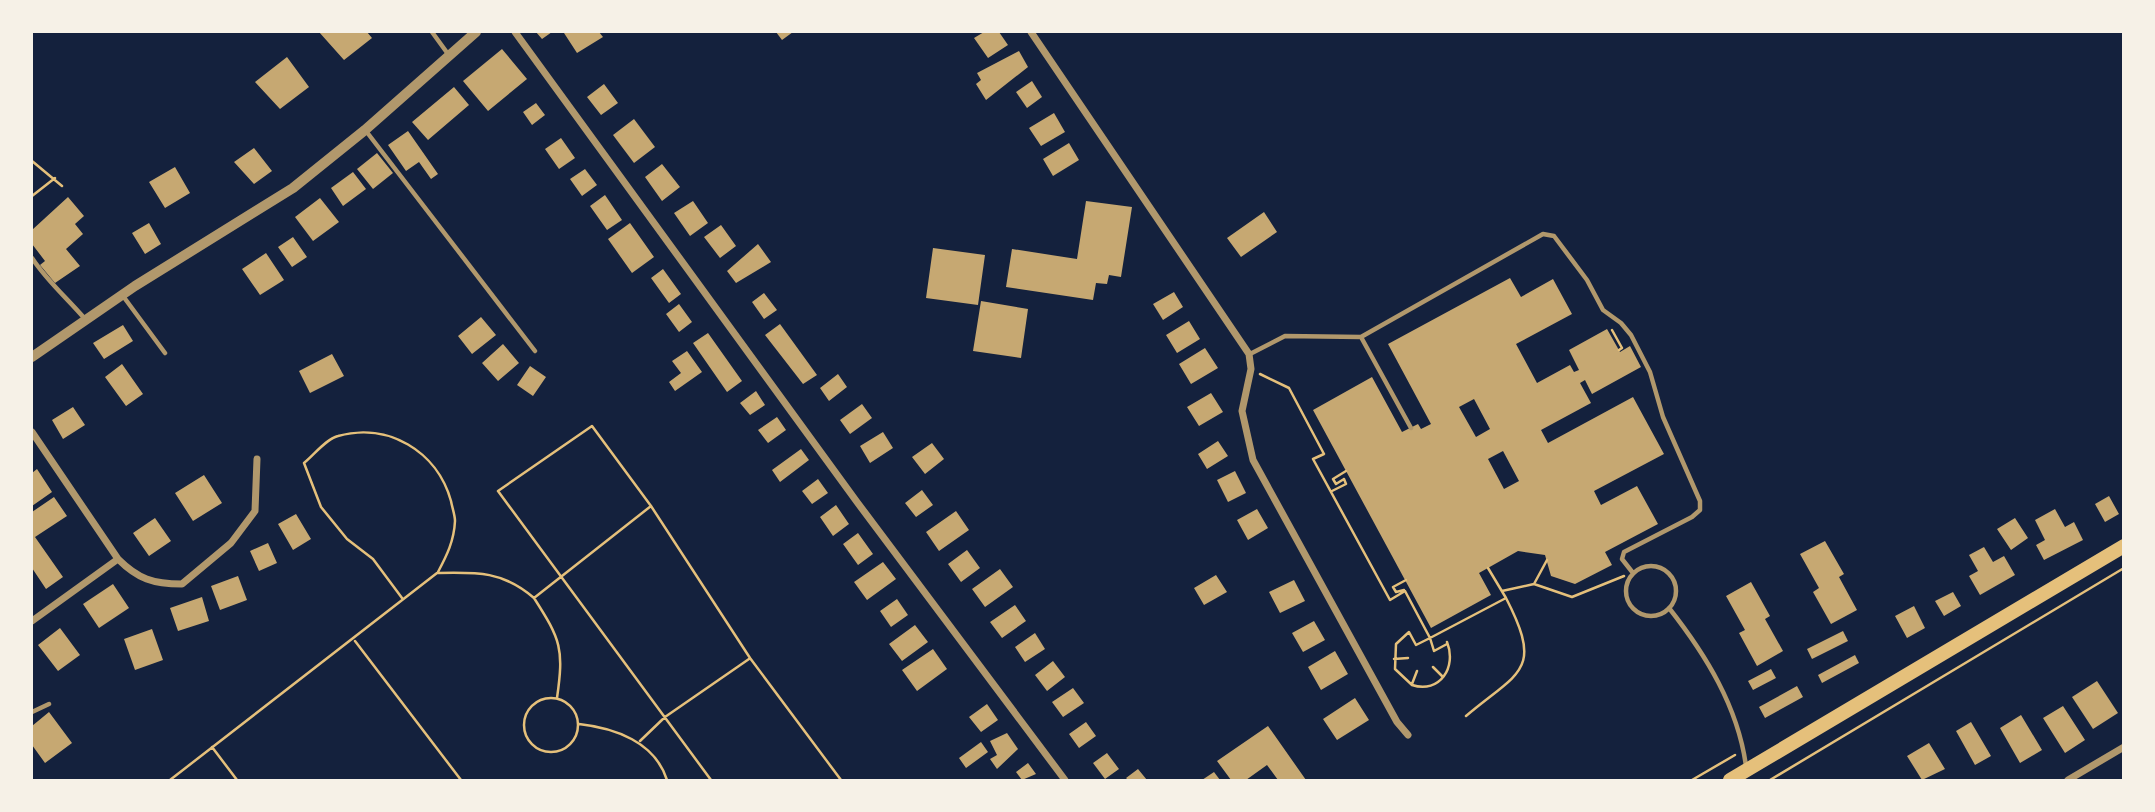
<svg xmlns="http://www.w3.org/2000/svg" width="2155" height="812" font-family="'PT Sans',sans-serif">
<rect width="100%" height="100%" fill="#14213d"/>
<!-- building -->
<path fill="#c6a872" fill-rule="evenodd" d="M319,32h48l5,6 -28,22z
M536,32h16l-10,7z
M567,32h32l4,5 -26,16 -13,-20z
M776,32h17l-11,8z
M984,32h15l9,13 -20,13 -14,-20z
M502,49l25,30 -39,32 -25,-30z
M1019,51l9,16 -42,33 -10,-16 5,-4 -4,-7z
M287,57l22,30 -29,22 -25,-27z
M1032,81l10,16 -15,11 -11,-16z
M604,84l14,19 -17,12 -14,-18z
M454,87l15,18 -41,35 -16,-18z
M536,103l9,12 -13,10 -9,-13z
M1054,113l11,19 -24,14 -12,-18z
M634,119l21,28 -21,16 -21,-28z
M408,131l30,43 -7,5 -12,-17 -13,9 -18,-26z
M561,138l14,20 -16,11 -14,-20z
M1069,143l10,17 -26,16 -10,-17z
M254,148l18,23 -18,13 -20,-22z
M377,153l16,20 -20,16 -16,-20z
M662,164l18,23 -18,14 -17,-24z
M175,167l15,26 -25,15 -16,-26z
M585,169l12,16 -15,11 -12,-17z
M353,172l13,17 -23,17 -12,-18z
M605,195l17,25 -15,10 -17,-24z
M68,197l16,19 -9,8 8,10 -17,15 14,17 -25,17 -15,-18 5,-4 -13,-17v-14z
M320,198l19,24 -26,19 -18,-24z
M693,201l15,22 -18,13 -16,-23z
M1086,201l46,6 -11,70 -12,-2 -2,9 -11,-1 -3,17 -87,-13 6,-38 65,10z
M1264,212l13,20 -36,25 -14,-19z
M149,223l12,21 -16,10 -13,-21z
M630,223l24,34 -22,16 -24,-34z
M721,225l15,21 -16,12 -16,-21z
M293,237l14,20 -15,10 -14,-20z
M758,244l13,18 -35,21 -9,-12z
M933,248l52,7 -7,50 -52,-7z
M266,253l18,27 -24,15 -18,-26z
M663,269l18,25 -12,9 -18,-25z
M1510,278l11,19 32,-18 19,35 -56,30 21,39 33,-18 4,7 5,-2 -10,-20 38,-21 13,23 10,-6 11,21 -49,27 -7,-14 -5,3 11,20 -50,27 7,13 85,-46 31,57 -70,37 7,14 36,-19 21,38 -53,28 7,13 -37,19 -24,-8 -6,-21 -27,-4 -39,22 12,22 -60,33 -118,-218 59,-33 30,55 16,-8 3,5 10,-5 -43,-80zM1474,399l16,30 -14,8 -17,-30zM1503,451l16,30 -15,8 -16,-30z
M1174,292l9,15 -20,13 -10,-16z
M764,293l13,17 -13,9 -12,-17z
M981,301l47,8 -7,49 -48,-7z
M679,304l13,18 -13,10 -13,-18z
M481,317l15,18 -24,19 -14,-18z
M1189,321l11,18 -23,14 -11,-18z
M780,324l37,51 -14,9 -38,-49z
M123,325l10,16 -29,18 -11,-16z
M708,333l34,48 -15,11 -34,-49z
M503,344l16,19 -21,18 -16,-18z
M1205,348l13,20 -27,16 -12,-20z
M687,351l15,21 -27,19 -6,-9 12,-9 -9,-12z
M332,354l12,22 -34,17 -11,-22z
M122,364l21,30 -17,12 -21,-29z
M530,366l16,11 -13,19 -16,-11z
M838,374l9,13 -18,14 -9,-13z
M756,391l9,14 -15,10 -10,-12z
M1211,393l12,19 -24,14 -12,-19z
M862,404l10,14 -22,16 -10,-14z
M73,407l12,18 -22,14 -11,-19z
M777,417l9,13 -18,13 -10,-13z
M883,432l10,16 -23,15 -10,-17z
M1218,441l10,15 -21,13 -9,-15z
M932,443l12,16 -19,15 -13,-17z
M801,449l8,11 -29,22 -8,-12z
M37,469l15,23 -20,14v-33z
M1235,471l11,22 -18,9 -11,-22z
M204,475l18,28 -29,18 -18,-28z
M818,479l10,14 -16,11 -10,-13z
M922,490l11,15 -17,12 -11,-14z
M2109,496l10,18 -14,8 -10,-18z
M54,497l13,19 -32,21 28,40 -17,12 -14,-21v-56z
M836,505l13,19 -16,12 -13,-19z
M1257,509l11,19 -20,12 -11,-20z
M2055,509l10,18 9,-5 9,18 -39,20 -8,-15 9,-5 -10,-20z
M956,511l13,19 -30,21 -13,-19z
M296,514l15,25 -18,11 -15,-26z
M155,518l16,23 -22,15 -16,-23z
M2015,518l13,20 -17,12 -14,-21z
M858,533l15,21 -15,11 -15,-21z
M1825,541l19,33 -5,3 18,33 -26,14 -18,-32 6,-4 -19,-34z
M268,543l9,20 -18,8 -9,-20z
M1984,547l9,15 11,-6 11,19 -35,20 -11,-19 9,-5 -9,-16z
M967,550l13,18 -19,14 -13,-18z
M883,562l13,17 -29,21 -13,-18z
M1000,569l13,18 -28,20 -13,-18z
M1216,575l11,17 -23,13 -10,-17z
M238,576l9,24 -27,10 -9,-24z
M1294,580l11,21 -25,12 -11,-21z
M1751,582l19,34 -5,3 18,32 -26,15 -18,-33 6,-3 -19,-34z
M113,584l16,24 -30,20 -16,-24z
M1953,592l8,14 -17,10 -9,-15z
M202,597l7,24 -31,10 -8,-23z
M897,599l11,16 -17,12 -11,-16z
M1015,605l11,16 -24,17 -12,-16z
M1914,606l11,22 -18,10 -12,-22z
M1314,621l11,19 -22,12 -11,-19z
M915,625l13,17 -26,19 -13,-17z
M60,628l20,27 -22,16 -20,-26z
M152,629l11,31 -28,10 -11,-31z
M1843,631l5,10 -36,18 -5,-10z
M1035,633l10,16 -20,13 -10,-15z
M933,649l14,20 -30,22 -15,-21z
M1335,651l13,23 -27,16 -13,-23z
M1855,655l4,8 -37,20 -4,-8z
M1053,661l12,16 -18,14 -12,-16z
M1771,669l5,9 -23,12 -5,-9z
M2097,681l21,32 -25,16 -21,-32z
M1797,686l6,11 -38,21 -6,-11z
M1073,688l11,15 -21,14 -11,-15z
M1355,698l14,22 -32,20 -14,-21z
M987,704l11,16 -17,12 -12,-15z
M2063,706l22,34 -20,13 -22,-35z
M49,712l23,31 -27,20 -13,-18v-19z
M2021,715l21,35 -22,13 -20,-35z
M1086,722l10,14 -17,12 -10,-14z
M1971,722l20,34 -16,9 -19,-34z
M1268,726l38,54h-28l-11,-15 -21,15h-15l-14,-19z
M1007,733l11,16 -21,20 -7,-10 7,-4 -7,-14z
M981,742l7,10 -22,16 -7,-10z
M1929,743l16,26 -23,11 -15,-24z
M1107,753l12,16 -14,10 -12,-16z
M1028,763l8,11 -14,6 -6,-8z
M1138,769l9,11h-19l-2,-2z
M1214,772l6,8h-18z"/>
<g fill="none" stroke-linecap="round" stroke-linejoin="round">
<!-- path -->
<path stroke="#e5c07b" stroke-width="2.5" d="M32,161l30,25
M32,196l23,-18
M1612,330l10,18 -3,2
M1260,374l29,14 35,66 -11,5 77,141 15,-9 25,47 76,-40c38,74 13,73 -40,118
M1344,479l-8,5 -3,-5 13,-8
M1332,491l14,-7 -2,-5
M1488,568l18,30
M1534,584l13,-24
M1404,590l-8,2 -3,-5 13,-7
M1502,591l32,-7 38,13 52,-21
M402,598l-29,-39 -26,-20 -26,-32 -17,-44c10,-8 22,-24 34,-27 50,-14 99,15 113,65 1,6 4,14 4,20 -1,20 -8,34 -17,51
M534,598c27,42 30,51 23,100
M355,641l106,139
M1447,642c10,25 -7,52 -35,43l-17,-16 1,-25 13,-12 7,13 14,-7 4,13 13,-7
M1394,659l14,-1
M1433,667l10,10
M1412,684l5,-13
M524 725a27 27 0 1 1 54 0a27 27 0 1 1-54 0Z
M579,724c36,4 76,18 88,56
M640,741l25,-24 84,-58
M212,747l25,33
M170,780l267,-207c40,-1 66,-2 97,25l117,-92
M711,780l-213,-289 94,-65 59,80 99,152 91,122
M1692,780l43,-25
M1770,780l354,-212"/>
<!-- service -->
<path stroke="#b1986c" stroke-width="4.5" d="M432,32l16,22
M366,131l169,220
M32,258c15,23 35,40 53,61
M123,296l42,57
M1361,337l50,91
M1250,354l35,-18 76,1 182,-103 11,2 33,44 16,30 18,13 10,12 19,37 13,45 37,84v9l-8,7 -68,35 -2,7 11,14
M1626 591a25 25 0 1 1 50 0a25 25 0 1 1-50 0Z
M1669,608c37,47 69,99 77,158
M32,712l17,-8"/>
<!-- minor -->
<path stroke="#b1986c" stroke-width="7" d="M515,32l342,470 208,278
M1031,32l218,322 2,15 -9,42 11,49 144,262 11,13
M32,432l86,127c20,20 35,25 64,25l49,-41 24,-32 2,-52
M32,621l86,-62
M2068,780l56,-33"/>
<!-- tertiary -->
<path stroke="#b1986c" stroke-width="10" d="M32,357l103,-71 158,-98 72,-58 111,-98"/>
<!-- primary -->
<path stroke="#e5c07b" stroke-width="14" d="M1730,780l394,-234"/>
</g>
<!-- border -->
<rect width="2155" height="812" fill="none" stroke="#f6f1e7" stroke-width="66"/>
</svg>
